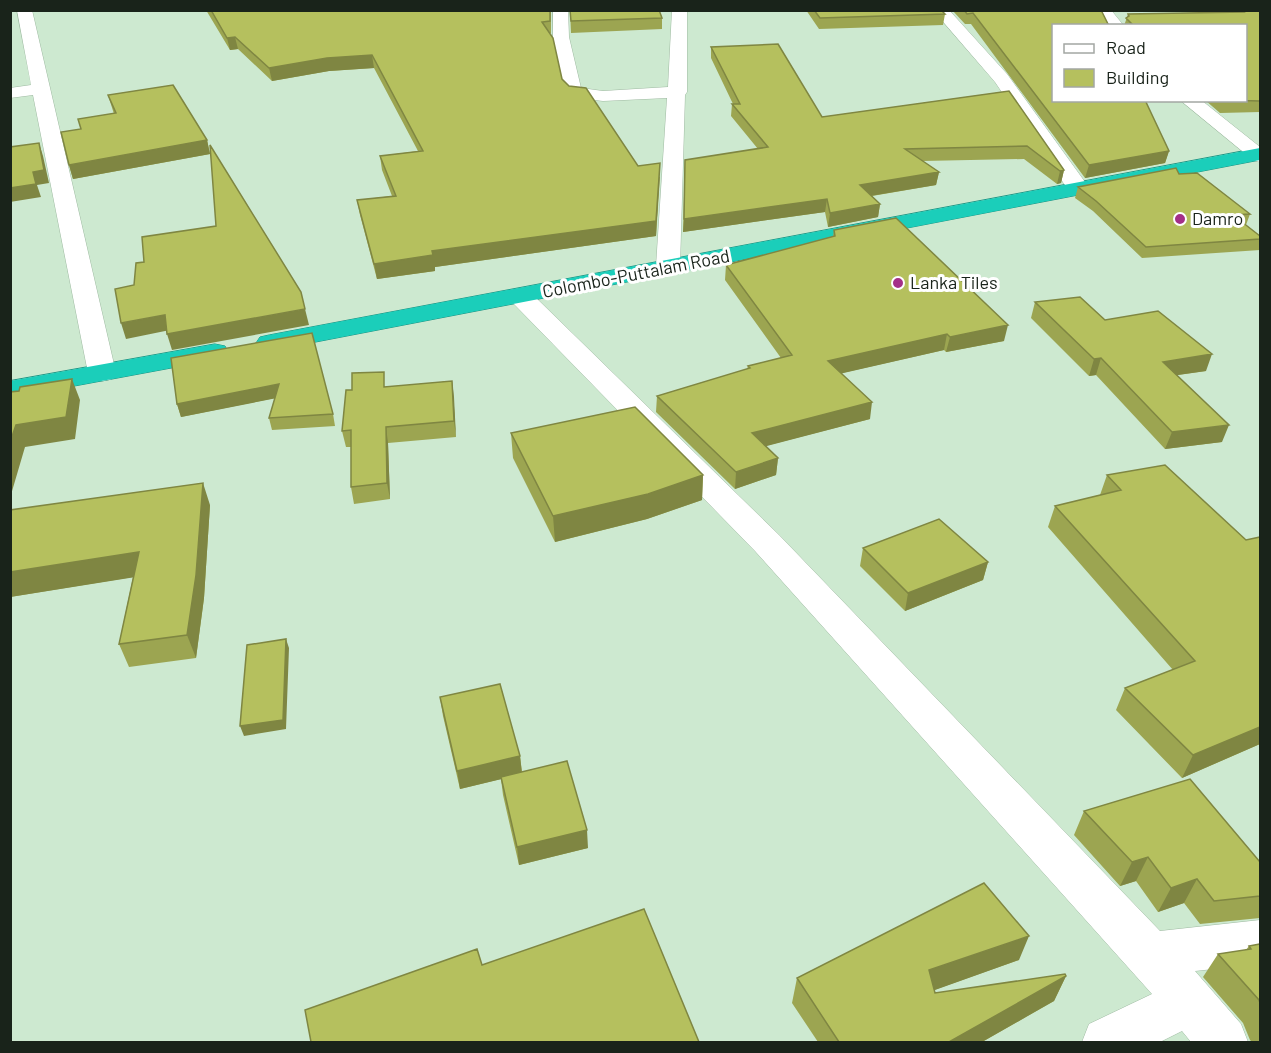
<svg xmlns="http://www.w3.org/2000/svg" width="1271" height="1053" font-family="Barlow,sans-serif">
<rect width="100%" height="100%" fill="#cde9d0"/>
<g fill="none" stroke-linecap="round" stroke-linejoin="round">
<defs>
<path id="street" d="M17,10h15l84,363 -4,6 -10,2 -10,-2 -4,-6 -55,-278 -23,3v-10l21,-3z
M553,10h15l1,27 12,51 22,3 65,-4 4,-77h15v82l-2,3 -5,171 -4,5 -8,2 -8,-2 -4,-5 11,-168 -64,3 -33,-4 -6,-7 -11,-53z
M933,10h16l58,64 83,115 -3,5 -8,1 -8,-1 -76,-112z
M1095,10h16l13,16h-16z
M1180,100h21l59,47v15l-7,-2z
M521,289l9,3 249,243 381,396 100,-11v44l-65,7 46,53 7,18h-57l-9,-11 -22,11h-78l7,-18 63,-30 -397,-443 -243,-249 -4,-5 4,-5z"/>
<path id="highway" d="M1260,148v12l-991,191 -9,-2 -4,-6 4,-6 9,-2z
M215,344l10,2 3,6 -3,6 -215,40v-17z"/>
</defs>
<!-- street casing -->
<use href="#street" stroke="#9fbaa2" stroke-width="1"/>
<!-- highway casing -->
<use href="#highway" stroke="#1a9282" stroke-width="1"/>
<!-- street -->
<use href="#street" fill="#fff" fill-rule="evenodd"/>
<!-- highway -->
<use href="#highway" fill="#1bceba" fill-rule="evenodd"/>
</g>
<!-- wall -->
<path fill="#9ca551" d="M206,10h345v23h-1l12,46 76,87 22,11 -4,59 -221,31v4l-58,8 -17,-64 -3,-15 35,-4 -10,-26 -2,-14 38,-5 -44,-83 -45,3 -57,10 -34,-32 -8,1z
M570,10l92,8v11l-91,4z
M806,10h135l4,4 -2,11 -124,4z
M952,10h149l68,141 -4,12 -80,15 -114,-154h-6z
M1231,10h29v102l-40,1 -15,-13h40v-74h-121l4,-12 104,-2z
M711,47l111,70 187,-26 55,79 -3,13 -4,1 -33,-25 -102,2 17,11 -3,13 -64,11 8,8 -2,13 -50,10 -3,-15 -142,20 2,-72 73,-11 -27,-33 1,-12h1l-22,-46z
M108,95l99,45 3,14 -137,25 -4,-14 12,-36 33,-15z
M1078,187l172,27 -4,11 14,11v14l-118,8 -49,-47 -18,-13z
M834,230l170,111 -58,11 -2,-2 -102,23 28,46 -105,27 13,12 -2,17 -41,14 -79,-77 1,-16 90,-27 1,-3 33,-8 -56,-78 1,-15 107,-28z
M1035,302l171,69 -29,4 45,67 -57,7 -69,-74 -7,1 -58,-58z
M171,358l162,56 2,12 -63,4 -3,-12 6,-20 -94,19 -4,-13z
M452,381l4,56 -68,6 2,56 -36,5 -3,-17v-40h-5l-4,-16 44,-44z
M511,433l192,42 -1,25 -55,19 -92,23 -42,-84z
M1107,475l139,65 14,-3v207l-78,34 -66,-68 9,-22 48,-18 -125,-143 7,-21 45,-11z
M210,505l-6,93 -8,60 -67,9 -10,-23 14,-67 -123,20z
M863,548l125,14 -5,18 -78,31 -45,-45z
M440,697l80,59 2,16 66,76 -69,17 -16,-70 -2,-16 -41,10 -17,-73z
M1084,811l176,51v56l-60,6 -16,-21 -26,9 -22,-31 -16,5 -46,-51z
M1260,944v98h-8l-2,-2 -7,-17 -40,-46 15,-23 28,-4 3,-4z
M1019,960l-85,30 1,3 131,-17 -12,25 -72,41h-164l-26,-39 5,-25z"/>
<!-- shaded-wall -->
<path fill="#7f8642" d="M235,37l3,12 -8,1 -3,-12z
M372,55l2,13 -45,3 -57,10 -3,-13 58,-10z
M207,140l3,14 -137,25 -4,-14z
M39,143l4,13 6,27 -12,2 4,12 -31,5v-14l23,-16z
M1169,151l-4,12 -80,15 4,-13z
M660,163l-4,73 -221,31v4l-58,8 -3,-15z
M1064,170l-3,13 -4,1 3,-13z
M939,172l-3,13 -78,13 2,-13z
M827,199l-2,13 -142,20 1,-13z
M880,204l-2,13 -50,10 2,-14z
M305,309l4,16 -137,25 -5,-16z
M165,315l5,15 -44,9 -5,-16z
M1008,325l-4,16 -58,11 4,-15z
M947,334l-3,16 -118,27 2,-16z
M1212,354l-6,17 -49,7 6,-16z
M1101,358l-5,17 -7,1 5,-17z
M72,379l8,21 -5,39 -50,8 -15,51v-56l6,-17z
M452,381l2,16 2,40 -2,-16z
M279,384l3,13 -101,20 -4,-13z
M872,402l-2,17 -119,31 1,-17z
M1229,425l-7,17 -57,7 7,-17z
M386,427l2,16 2,56 -3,-16z
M778,458l-2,17 -41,14 1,-17z
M703,475l-1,25 -55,19 -92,23 -2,-26z
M203,483l7,22 -6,93 -8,60 -9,-23z
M139,552l9,23 -138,22v-25z
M988,562l-5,18 -78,31 3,-18z
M286,639l3,9 -3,81 -42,7 -4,-10z
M1260,727v17l-78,34 11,-23z
M520,756l2,18 -62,15 -3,-18z
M587,830l1,18 -69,17 -2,-18z
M1148,857l-12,24 -16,5 12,-24z
M1197,879l-13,24 -26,9 13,-24z
M1029,936l-10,24 -98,35 8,-25z
M1066,976l-12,25 -72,41h-33z"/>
<!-- building -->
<path fill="#b5c05e" stroke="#7f8642" stroke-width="1.5" d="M211,10h339v11l-8,1 11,16 9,41 7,7 17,2 52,78 22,-3 -4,58 -224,30 1,4 -59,9 -17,-64 39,-4 -16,-40 43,-5 -51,-96 -45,3 -58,10 -34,-31 -8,1z
M570,10h89l3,8 -91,3z
M814,10h127l4,4 -125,4z
M964,10h137l8,16h-56v74h92l24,51 -80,14 -116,-152 -6,1z
M1242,10h18v91l-36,-1h21v-74h-111l-8,-8 3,-2 -1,-2 116,-2z
M778,44l44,73 187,-26 55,79 -4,1 -33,-25 -122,3 34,23 -79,13 20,19 -50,9 -3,-14 -143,20 1,-59 83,-13 -36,-43h8l-29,-57z
M173,85l34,55 -138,25 -8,-33 20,-3 -3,-10 38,-6 -8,-18z
M39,143l5,27 -11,2 3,12 -26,4v-41z
M210,145l91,147 4,17 -138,25 -2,-19 -44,8 -6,-34 19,-4 2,-22 8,-1 -2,-25 74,-11z
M1176,168l3,6 18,-1 53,41 -17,1 27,21v3l-114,8 -50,-46 -18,-14z
M896,218l112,107 -58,12 -3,-3 -119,27 44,41 -120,31 26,25 -42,14 -79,-76 93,-28 -2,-2 44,-11 -66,-90 109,-29 -1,-6z
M1080,297l25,23 53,-9 54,43 -49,8 66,63 -57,7 -71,-74 -7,1 -59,-57z
M312,333l21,81 -64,4 10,-34 -102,20 -6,-46z
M384,372v15l68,-6 2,40 -68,6 1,56 -36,4v-57l-9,1 4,-41h6v-17z
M72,379l-6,38 -50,8 -6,17v-50l9,-1 1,-4z
M635,407l68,68 -55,19 -95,22 -42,-83z
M1165,465l81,75 14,-3v190l-67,28 -68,-67 70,-27 -140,-155 66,-16 -14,-15z
M203,483l-7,92 -9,60 -68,9 20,-92 -129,20v-62z
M939,519l49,43 -80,31 -45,-45z
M286,639l-3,81 -43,6 7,-81z
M500,684l20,72 -63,15 -17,-74z
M567,761l20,69 -70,17 -16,-70z
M1190,779l70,83v34l-46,5 -17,-22 -26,9 -23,-31 -16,5 -48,-51z
M984,883l45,53 -100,34 6,23 130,-19 1,2 -117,66h-110l-42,-64z
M644,909l55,133h-388l-6,-32 172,-61 5,16z
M1260,944v59l-1,-3 -41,-46 33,-5 -2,-3z"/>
<!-- markers -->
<g fill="#a42f88" stroke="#fff" stroke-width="2">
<circle cx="1180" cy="219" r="6"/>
<circle cx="898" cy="283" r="6"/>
</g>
<g text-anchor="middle" stroke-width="6" stroke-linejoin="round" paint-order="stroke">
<!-- far-poi labels -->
<g font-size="18" fill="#19231a" stroke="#fff" text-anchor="start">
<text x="1192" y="225">Damro</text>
<text x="910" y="289">Lanka Tiles</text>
</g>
<!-- far-street labels -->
<g font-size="18" fill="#19231a" stroke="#fff">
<text transform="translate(636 274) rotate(-11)" y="6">Colombo-Puttalam Road</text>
</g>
</g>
<!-- border -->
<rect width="1271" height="1053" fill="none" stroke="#19231a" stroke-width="24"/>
<!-- legend -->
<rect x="1052" y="24" width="195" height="78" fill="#ffffff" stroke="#a3a7a3" stroke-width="1.5"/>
<rect x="1064" y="44" width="30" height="9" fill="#ffffff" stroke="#a3a7a3" stroke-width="1.5"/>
<text x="1106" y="54" font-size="18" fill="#19231a">Road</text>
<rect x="1064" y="69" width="30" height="18" fill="#b5c05e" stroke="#a3a7a3" stroke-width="1.5"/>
<text x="1106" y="84" font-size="18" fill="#19231a">Building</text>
</svg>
